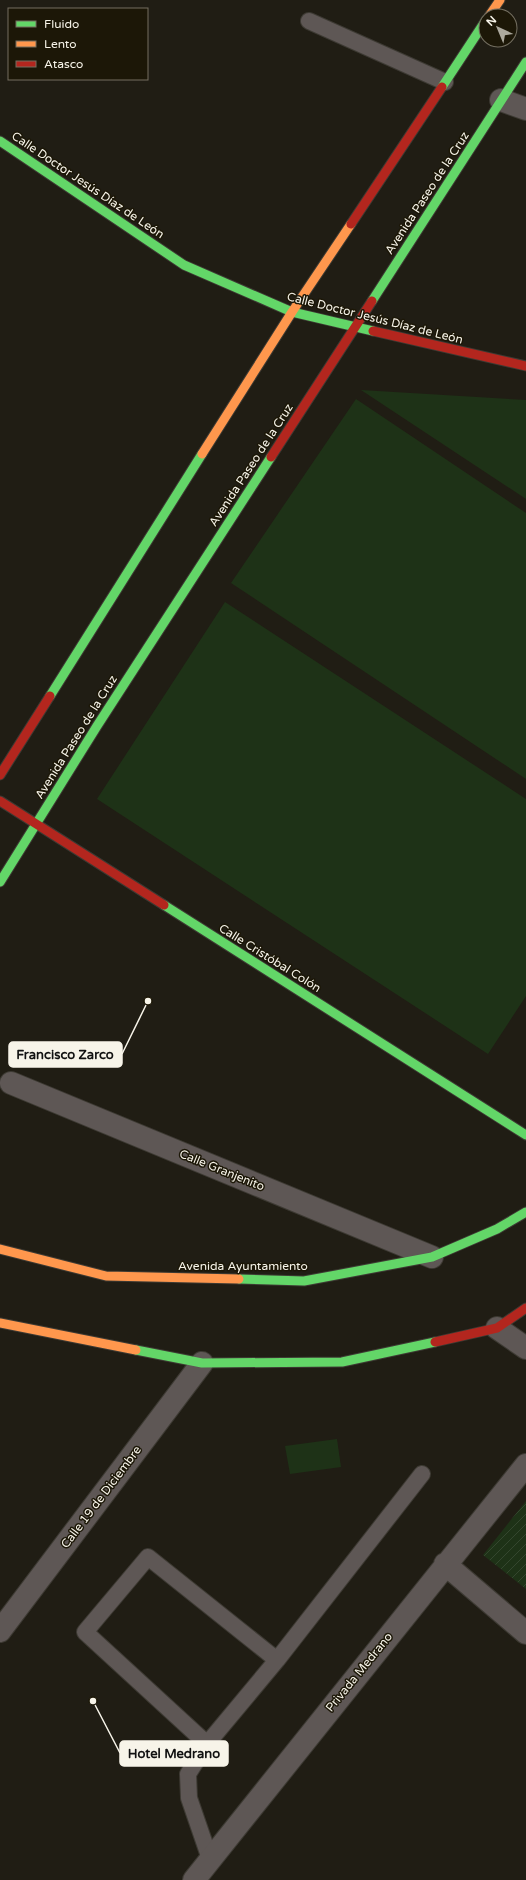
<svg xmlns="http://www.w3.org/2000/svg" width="526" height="1880" font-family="'Varela Round',sans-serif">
<defs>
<pattern id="garden-furrows" width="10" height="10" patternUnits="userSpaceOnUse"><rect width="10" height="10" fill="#1e3217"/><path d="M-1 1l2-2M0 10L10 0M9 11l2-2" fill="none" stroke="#34462e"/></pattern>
</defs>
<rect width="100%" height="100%" fill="#201d14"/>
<!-- grass -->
<path fill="#1e3217" d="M361,390l165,10v99z
M356,399l170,114v266l-295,-196z
M225,602l301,197v197l-38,58 -391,-255z
M337,1439l4,28 -51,7 -5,-28z"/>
<!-- garden -->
<path fill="url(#garden-furrows)" d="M526,1501v88l-43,-34z"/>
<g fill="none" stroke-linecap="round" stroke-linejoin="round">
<defs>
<path id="lane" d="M309,21l136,61
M207,1744l-122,-112 63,-75 129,103
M210,1859l-21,-61 -1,-24 19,-30 70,-84 145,-186"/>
<path id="street" d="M501,100l25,9
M11,1083l421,174
M497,1328l29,20
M445,1564l81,69
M0,1631l202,-268
M194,1880l332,-415"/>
<path id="fast" d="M442,87l44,-67
M0,141l184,124 108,47 81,19
M372,301l154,-239
M50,696l152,-242
M0,882l97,-156 174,-269
M164,905l362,230
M239,1279l65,2 128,-24 65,-28 29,-17
M136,1350l66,13 140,-1 93,-20"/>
<path id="slow" d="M489,16l11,-16
M202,454l90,-142 59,-88
M0,1249l106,27 133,3
M0,1323l136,27"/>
<path id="jam" d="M351,224l91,-137
M373,331l153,35
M271,457l101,-156
M0,775l50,-79
M0,801l164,104
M435,1342l62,-14 29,-20"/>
</defs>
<!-- lane casing -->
<use href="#lane" stroke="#3d3a33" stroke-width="18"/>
<!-- street casing -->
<use href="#street" stroke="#3d3a33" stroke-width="24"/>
<!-- fast casing -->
<use href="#fast" stroke="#3d3a33" stroke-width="11"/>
<!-- slow casing -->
<use href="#slow" stroke="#3d3a33" stroke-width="11"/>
<!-- jam casing -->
<use href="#jam" stroke="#3d3a33" stroke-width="11"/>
<!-- lane -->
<use href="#lane" stroke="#5e5755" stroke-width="16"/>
<!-- street -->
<use href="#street" stroke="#5e5755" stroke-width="22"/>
<!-- fast -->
<use href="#fast" stroke="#63d668" stroke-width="9"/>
<!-- slow -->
<use href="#slow" stroke="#ff974d" stroke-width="9"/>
<!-- jam -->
<use href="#jam" stroke="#b3261e" stroke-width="9"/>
</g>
<g text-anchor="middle" stroke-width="3" stroke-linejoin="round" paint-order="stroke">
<!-- street labels -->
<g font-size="12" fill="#f7f4e9" stroke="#1c1707">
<text transform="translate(88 185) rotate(34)" y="4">Calle Doctor Jesús Díaz de León</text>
<text transform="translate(427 193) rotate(-57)" y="4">Avenida Paseo de la Cruz</text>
<text transform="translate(375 318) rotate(14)" y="4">Calle Doctor Jesús Díaz de León</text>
<text transform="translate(251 465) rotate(-57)" y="4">Avenida Paseo de la Cruz</text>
<text transform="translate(76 737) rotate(-58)" y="4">Avenida Paseo de la Cruz</text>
<text transform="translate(270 958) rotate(32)" y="4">Calle Cristóbal Colón</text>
<text transform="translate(222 1170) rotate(22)" y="4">Calle Granjenito</text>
<text x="243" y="1270">Avenida Ayuntamiento</text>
<text transform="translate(101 1497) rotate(-53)" y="4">Calle 19 de Diciembre</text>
<text transform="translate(359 1672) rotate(-51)" y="4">Privada Medrano</text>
</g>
</g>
<!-- callouts -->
<path fill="none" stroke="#f7f4e9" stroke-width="1.5" d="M148 1001L122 1054M93 1701L120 1753"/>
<g fill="#f7f4e9" stroke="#1c1707" stroke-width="1.5">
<circle cx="148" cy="1001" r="4"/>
<circle cx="93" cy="1701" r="4"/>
</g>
<g fill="#f7f4e9" stroke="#f7f4e9" stroke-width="1.5">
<rect x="9" y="1042" width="113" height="25" rx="4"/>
<rect x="120" y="1741" width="108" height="25" rx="4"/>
</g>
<g font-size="13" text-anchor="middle" font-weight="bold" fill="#111">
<text x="65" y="1059">Francisco Zarco</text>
<text x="174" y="1758">Hotel Medrano</text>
</g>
<!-- legend -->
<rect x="8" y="8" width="140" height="72" fill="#1c1707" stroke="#746f61"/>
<rect x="16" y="21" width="20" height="6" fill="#63d668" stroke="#746f61"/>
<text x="44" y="28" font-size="12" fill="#f7f4e9">Fluido</text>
<rect x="16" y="41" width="20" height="6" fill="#ff974d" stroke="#746f61"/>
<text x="44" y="48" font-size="12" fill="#f7f4e9">Lento</text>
<rect x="16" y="61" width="20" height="6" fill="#b3261e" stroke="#746f61"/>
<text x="44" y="68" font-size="12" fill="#f7f4e9">Atasco</text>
<!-- north arrow -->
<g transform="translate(498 28) rotate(316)"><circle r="19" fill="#1c1707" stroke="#746f61"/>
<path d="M0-3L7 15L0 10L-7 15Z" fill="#aca99e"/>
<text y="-6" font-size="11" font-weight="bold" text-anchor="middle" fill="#f7f4e9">N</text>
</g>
</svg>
